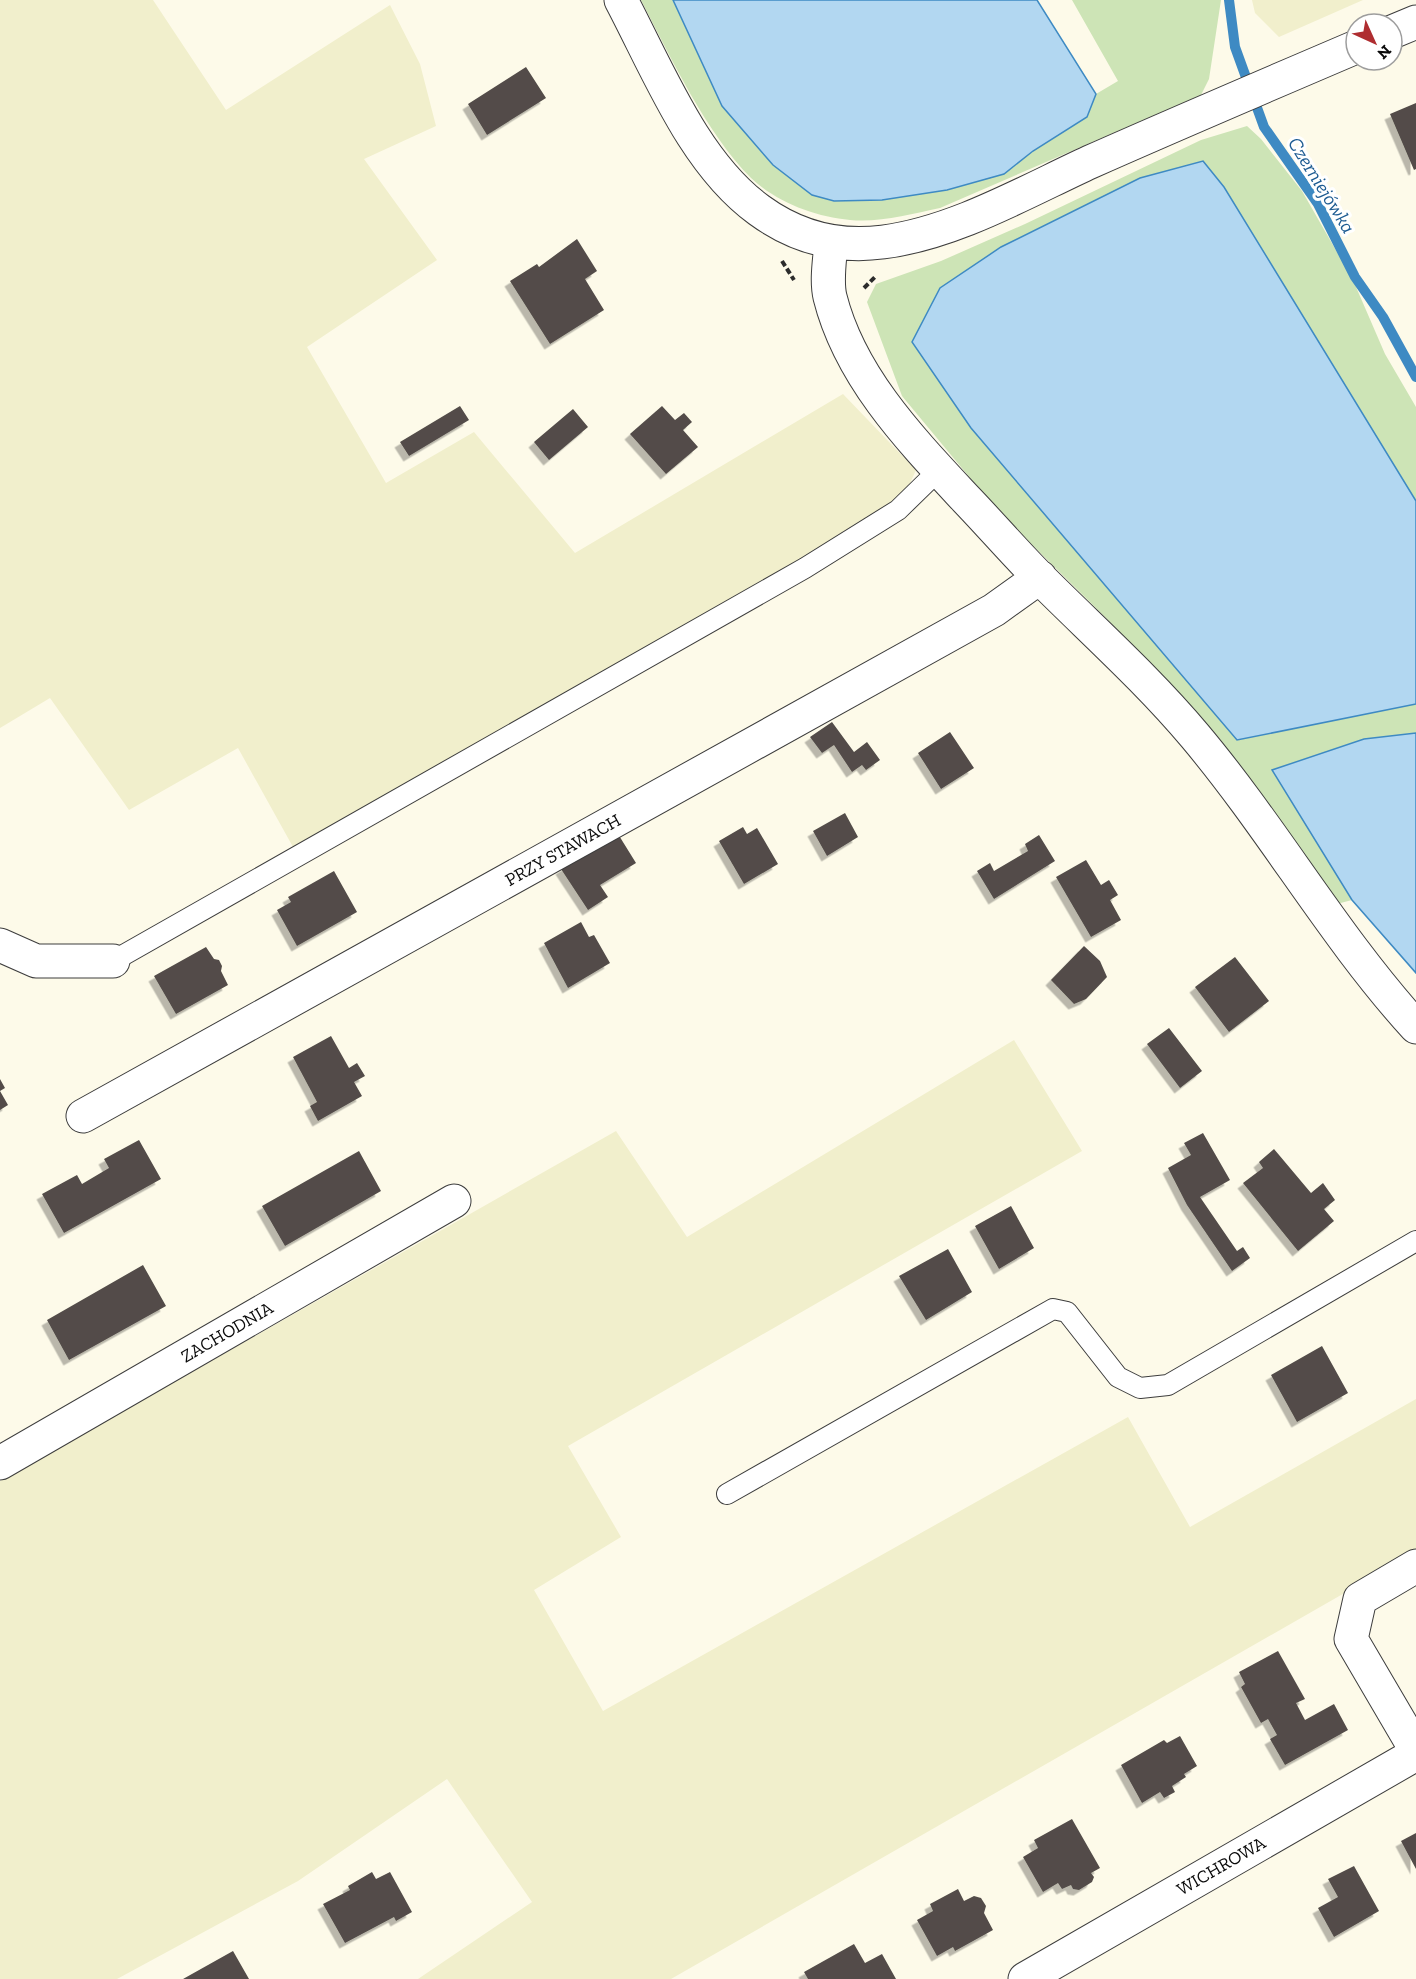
<svg xmlns="http://www.w3.org/2000/svg" width="1416" height="1979" font-family="'Zilla Slab',serif">
<defs>
<filter id="shadow"><feDropShadow dx="-5.5" dy="5.5" stdDeviation="0" flood-color="#0004"/></filter>
</defs>
<rect width="100%" height="100%" fill="#fdfae9"/>
<!-- farmland -->
<path fill="#f1efcc" d="M0,0h153l73,110 164,-105 30,59 16,62 -72,33 73,101 -130,87 79,136 88,-51 101,121 268,-159 73,76 -18,40 -600,346 -60,-108 -109,62 -79,-112 -50,30z
M1252,0h111l-84,37 -24,-24z
M1014,1040l68,111 -514,295 53,91 -87,53 69,121 525,-294 62,110 226,-128v153l-745,427h-253l114,-77 -85,-123 -149,102 -181,98h-117v-498l616,-350 71,106z"/>
<!-- green -->
<path fill="#cde4b6" d="M641,0h32l49,106 51,59 39,30 23,6 47,-1 65,-10 57,-16 29,-23 54,-34 9,-23 22,-13 -46,-81h149l-12,79 -8,16 -261,113c-29,6 -61,15 -90,12 -35,-3 -74,-18 -99,-42 -45,-45 -81,-122 -110,-178z
M1247,126l14,13 41,52 51,89 32,74 31,53v94l-192,-314 -21,-25 -290,180 58,86 266,312 179,-36v29l-52,6 -92,31 80,130 -19,5 -62,-96 -51,-70 -114,-121 -111,-110 -93,-112 -35,-94 9,-18 65,-23 84,-37 176,-84z"/>
<!-- water -->
<path fill="#b2d7f1" stroke="#3e8ac3" stroke-width="1.5" d="M673,0h364l59,94 -9,23 -54,34 -29,23 -57,16 -65,10 -48,1 -22,-6 -39,-30 -51,-59z
M1203,161l21,26 192,314v203l-179,36 -266,-312 -59,-86 28,-54 61,-41 139,-69z
M1416,733v240l-64,-73 -80,-130 92,-31z"/>
<g fill="none" stroke-linecap="round" stroke-linejoin="round">
<!-- stream -->
<path stroke="#3e8ac3" stroke-width="10" d="M1229,0l6,47 29,80 54,77 37,73 28,40 33,60"/>
</g>
<!-- building -->
<path fill="#524c48" filter="url(#shadow)" d="M526,67l20,31 -59,37 -19,-31z
M1416,103v66l-2,1 -24,-56z
M577,239l20,32 -12,8 19,31 -54,34 -40,-63 27,-17 2,3z
M460,406l9,14 -60,36 -9,-14z
M662,406l13,14 9,-7 8,9 -9,8 15,17 -32,27 -36,-40z
M573,409l15,18 -39,33 -15,-18z
M832,722l22,30 13,-10 13,18 -14,10 -4,-5 -10,7 -18,-27 -12,8 -12,-16z
M950,732l24,36 -33,21 -23,-36z
M845,813l13,24 -31,19 -14,-25z
M743,827l4,7 10,-6 21,36 -34,20 -25,-43z
M618,834l18,29 -36,22 8,12 -20,13 -27,-41z
M1039,835l16,26 -61,38 -17,-28 13,-8 4,8 34,-20 -3,-7z
M1086,860l15,25 8,-5 9,15 -8,5 11,20 -30,17 -35,-60z
M334,871l23,41 -60,34 -20,-36 14,-8 -3,-5z
M581,922l8,15 5,-2 16,28 -42,25 -24,-45z
M1084,946l16,15 7,16 -21,22 -12,5 -23,-24z
M206,947l8,12 5,1 3,6 -1,5 7,14 -52,29 -22,-38z
M1235,957l34,44 -40,31 -34,-45z
M1169,1028l33,43 -22,17 -33,-44z
M331,1036l18,32 8,-5 8,13 -11,6 8,14 -44,25 -8,-15 7,-4 -24,-45z
M0,1079l5,9 -5,3 8,14 -8,5z
M1203,1133l27,47 -30,17 37,54 6,-4 7,11 -18,13 -45,-66 -19,-37 23,-13 -7,-12z
M139,1140l22,39 -97,54 -22,-39 35,-19 5,9 27,-16 -5,-9z
M1274,1149l37,44 12,-10 12,17 -11,9 10,12 -36,30 -55,-68 20,-15 -4,-6z
M359,1151l22,40 -96,55 -23,-40z
M1011,1206l23,42 -35,21 -24,-43z
M948,1249l24,43 -46,28 -27,-44z
M143,1265l23,41 -97,54 -22,-40z
M1322,1346l26,47 -51,29 -26,-47z
M1278,1651l27,48 -9,4 9,17 29,-16 14,26 -63,35 -15,-26 7,-4 -9,-16 -7,4 -20,-36 4,-3 -6,-12z
M1180,1736l17,30 -13,8 2,3 -14,9 3,6 -11,6 -4,-6 -18,11 -21,-38 43,-25 3,3z
M1072,1819l28,49 -9,5 3,4 -2,5 -13,8 -6,-1 -2,-4 -9,4 -4,-6 -15,9 -20,-35 15,-9 -4,-8z
M1416,1833v36l-15,-28z
M1354,1866l25,45 -45,26 -16,-29 20,-11 -10,-18z
M372,1872l4,7 14,-7 22,40 -16,9 -2,-4 -49,26 -22,-39 27,-14 -2,-4z
M958,1889l6,12 10,-5 7,2 5,8 -2,7 9,17 -38,21 -2,-4 -16,9 -20,-36 16,-9 -3,-7z
M854,1944l11,19 17,-9 14,25h-88l-4,-7z
M233,1951l16,28h-66z"/>
<g fill="none" stroke-linecap="round" stroke-linejoin="round">
<defs>
<path id="lane" d="M113,961l692,-393 93,-58 41,-40
M727,1494l326,-185 14,3 51,65 22,11 28,-3 248,-144"/>
<path id="street" d="M621,0c37,70 73,163 138,210 37,27 79,38 124,32 71,-9 142,-50 207,-80 88,-39 177,-77 266,-115
M1392,32l24,-10
M831,242c-1,17 -5,38 -1,55 20,80 81,143 136,202 25,26 49,54 75,80 52,52 107,101 154,157 79,94 139,201 221,291
M0,945l36,16h77
M83,1116l911,-506 46,-33
M0,1463l454,-262
M1416,1566l-56,33 -9,40 65,111
M1025,1979l391,-225"/>
</defs>
<!-- lane casing -->
<use href="#lane" stroke="#3d3d3d" stroke-width="22"/>
<!-- street casing -->
<use href="#street" stroke="#3d3d3d" stroke-width="35"/>
<!-- path -->
<path stroke="#2c2c2c" stroke-width="4" stroke-dasharray="6 3" stroke-linecap="butt" d="M782,261l12,19
M864,288l11,-11"/>
<!-- lane -->
<use href="#lane" stroke="#fff" stroke-width="20"/>
<!-- street -->
<use href="#street" stroke="#fff" stroke-width="33"/>
</g>
<g text-anchor="middle" stroke-width="6" stroke-linejoin="round" paint-order="stroke">
<!-- street labels -->
<g font-size="18" fill="#0a0a0a" stroke="#fff">
<text transform="translate(563 850) rotate(-29)" y="6">PRZY STAWACH</text>
<text transform="translate(227 1332) rotate(-30)" y="6">ZACHODNIA</text>
<text transform="translate(1221 1866) rotate(-30)" y="6">WICHROWA</text>
</g>
<!-- water labels -->
<g font-size="20" font-style="italic" fill="#1e5c92" stroke="#fff">
<text transform="translate(1322 185) rotate(58)" y="7">Czerniejówka</text>
</g>
</g>
<!-- north arrow -->
<g transform="translate(1374 42) rotate(135)"><circle r="28" fill="#ffffff" stroke="#9d9d9d" stroke-width="1.5"/>
<path d="M0-4.5L10 22L0 15L-10 22Z" fill="#af2d30"/>
<text y="-9" font-size="16" font-weight="bold" text-anchor="middle" fill="#0a0a0a">N</text>
</g>
</svg>
